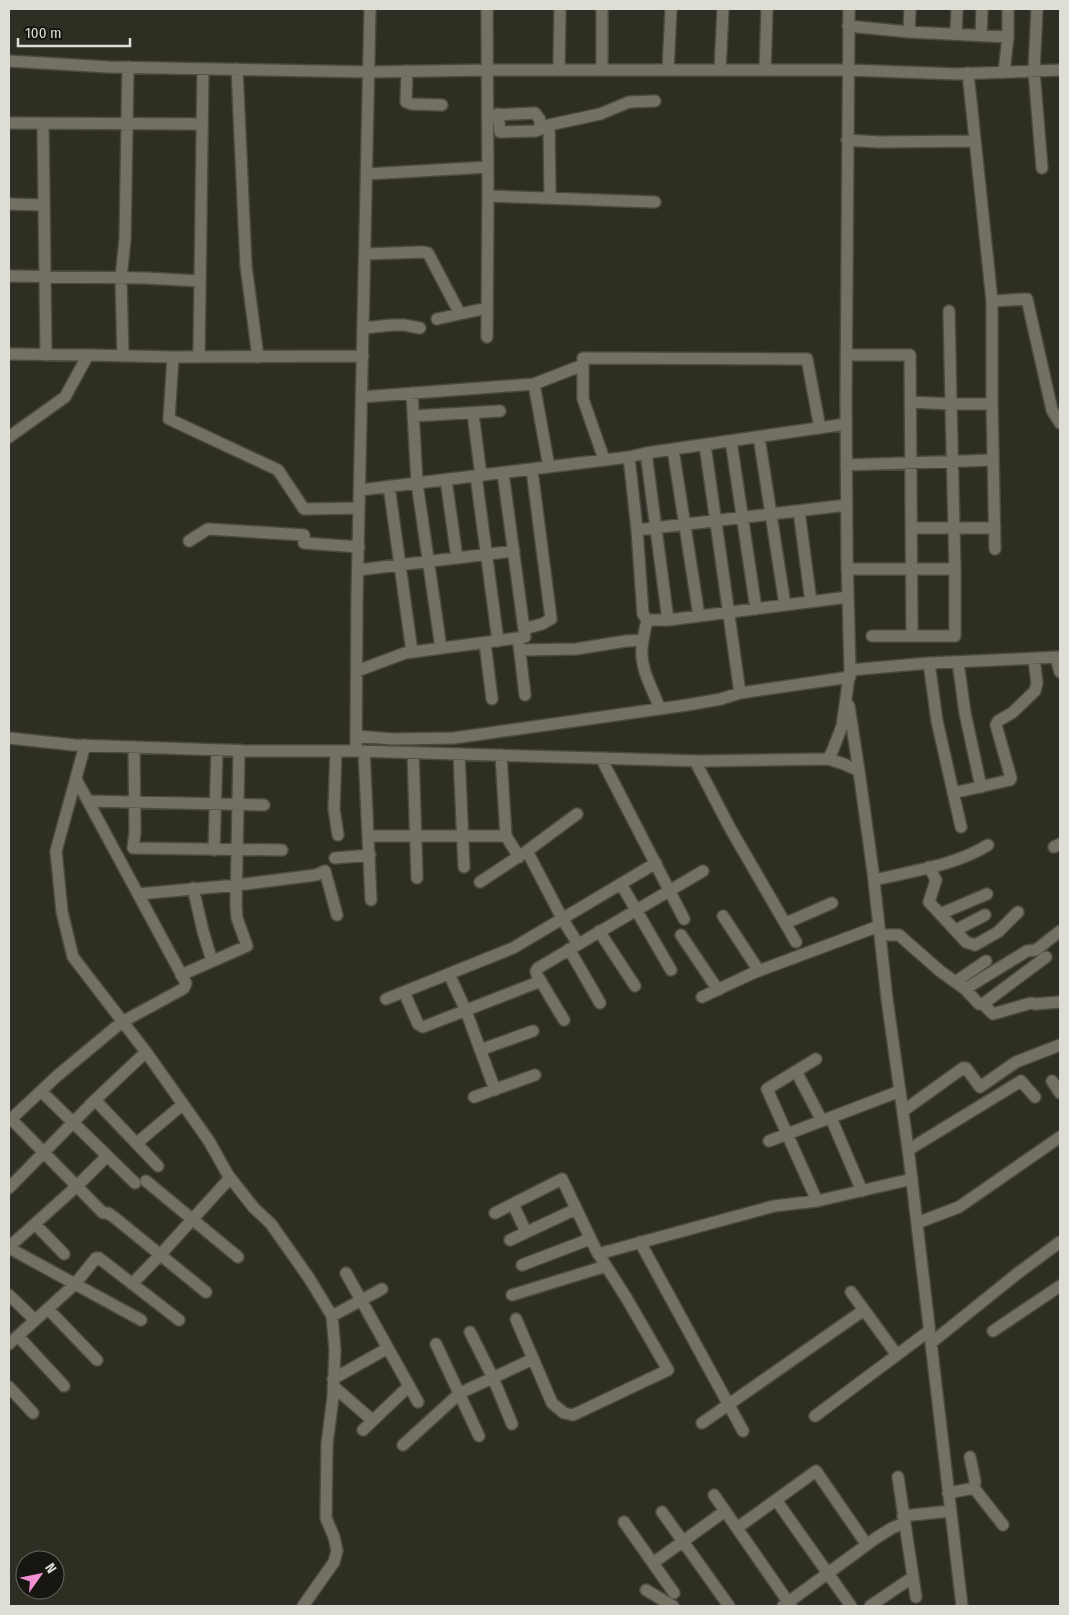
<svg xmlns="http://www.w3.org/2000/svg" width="1069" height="1615" font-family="'Fira Sans Condensed',sans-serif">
<rect width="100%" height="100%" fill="#2f2e23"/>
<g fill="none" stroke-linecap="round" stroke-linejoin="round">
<defs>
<path id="minor" d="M487,9l1,187 -1,141
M910,9l-1,23 99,5 -4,35
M1037,9l-3,62 8,97
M848,26l61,6
M956,34l1,-25
M981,36l1,-27
M1008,37v-28
M9,61l99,6 262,5 116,-2h361l110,4 103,-4
M237,69l9,197 12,91
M559,70l1,-61
M602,70v-61
M668,70l3,-61
M720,70l3,-61
M765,70l2,-61
M407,71l-1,31 6,2 30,1
M968,73l24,228
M498,114l2,18 36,-1 13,-6 51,-11 29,-12 26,-1
M492,115l43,-2 5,7v9
M9,123l193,1
M43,124l3,231
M549,125l1,73
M847,140l32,2 96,-1
M367,174l121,-7
M488,196l167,6
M9,204l35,1
M365,254l57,-2 6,1 32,61
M9,276l136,2 55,3
M437,319l50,-11
M364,328l28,-3h12l16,3
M9,354l79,1
M846,355h64l2,281h43v-67
M123,356l-2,-78 4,-39 3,-172
M173,357l-4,62 109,51 26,39 55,-1
M199,357l4,-288
M583,365v-7l224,1 13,69
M534,384l15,83
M412,393l5,90 24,165
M362,397l172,-13 49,-19v34l21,60
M910,402l41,2 -2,-93
M992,404v-103l35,-2 25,111 8,13
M473,413l8,63
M413,416l87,-5
M9,437l56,-40 23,-42 85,2 190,-1
M759,437l26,168
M731,441l25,168
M705,445l35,248
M673,449l26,167
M646,453l22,167
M629,457l8,73 210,-25
M846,465l147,-5
M476,476l22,165
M446,480l11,78
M389,486l23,166
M360,490l269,-33 17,-4 200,-29
M799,511l12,91
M911,528h84
M637,530l6,84 4,6h21l180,-23
M189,541l19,-12 96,6v8l55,4
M847,569h108l-4,-165h41l3,145
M358,570l156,-19
M647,620c-2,9 -4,18 -5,28 -2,21 11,42 18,61
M524,629l18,-5 9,-5 -19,-149
M872,636h40
M485,643l7,56
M519,645l6,50
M520,650l56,-1 50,-8 17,-1
M1056,658l4,14
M958,662l7,51 16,74
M929,663l8,58 24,106
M850,670l79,-7 131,-6
M357,671l48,-18 120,-16 -22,-164
M849,706l10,65
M356,736l36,3 62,-1 233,-33 34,-6 19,-6 110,-16
M9,738l65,7 178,6h104l343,10 129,-2 4,-7 10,-26 8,-56 -3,-112 -1,-159 3,-390
M85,745l-29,106 6,61 11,45 73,95 63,89 19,34 26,33 17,16 38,54 23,38 3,34 -2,47 -6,47 -1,74 8,19 3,14 -3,11 -31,44
M134,747l1,85 -2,16 149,2
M336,751l-2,58 4,26
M356,751l1,-154 13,-588
M364,751l7,149
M413,753l4,125
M459,754l5,113
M501,755l5,81 13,21
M601,758l83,161
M828,759l16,5 15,7 14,101 14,127 22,157 53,450
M695,761l35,67 66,114
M953,793l57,-13 1,-2 -15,-53 2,-4 14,-8 23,-22 2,-8 -3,-24
M88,801l176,4
M369,836h137
M1054,847l6,-3
M214,850l3,-100
M527,851l36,69 15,24
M335,858l35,-3
M929,867l7,13 -7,22 37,40 9,3 23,-13 20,-20
M874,880c38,-9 80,-14 114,-35
M480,882l47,-31 50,-37
M621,884l50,86
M193,888l10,43 9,30
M138,894l99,-9 79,-10 9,-4 12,44
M940,914l47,-20
M723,916l36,55
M786,923l46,-20
M956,930l29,-15
M599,931l36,55
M681,935l37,55
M881,935h18l41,36 25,18 62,-38 9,-1 24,-19
M569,949l31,54
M449,974l17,37 29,79
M181,975l66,-29 -10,-28 -1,-13 3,-155
M955,982l31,-21
M965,989l14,15h4l63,-47
M404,992l14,32 5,3 118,-46
M702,997l51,-24 126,-47
M386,999l127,-51 143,-85
M983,1004l10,10 38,-11 4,1 25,-2
M564,1020l-27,-45 -1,-4 2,-3 165,-97
M480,1050l53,-19
M816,1059l-49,30 50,112
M796,1071l26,50
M1052,1081l8,12
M46,1096l89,87
M474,1097l61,-22
M95,1100l63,66
M903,1111l60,-43h3l14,19 36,-25 44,-17
M831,1118l31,73
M9,1121l48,-45 65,-54 57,-31 5,-3 2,-5 -110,-204
M15,1123l88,90h5l7,5 91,74
M769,1141l131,-50
M137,1143l45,-38
M908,1150l113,-69 14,16
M146,1181l92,76
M9,1188l86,-88 51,-48
M513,1204l13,28
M495,1213l67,-34 34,71 31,49 41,71 -95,45 -9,-2 -12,-10 -36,-84
M917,1223l42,-16 101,-70
M35,1224l29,30
M510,1240l66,-31
M640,1242l103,189
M9,1247l68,-61 30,-30
M9,1248l132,72
M598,1254l176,-48 43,-5 95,-22
M522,1265l68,-26
M346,1273l72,129
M132,1284l28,-29 70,-77
M851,1292l46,63
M9,1295l26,25
M512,1295l94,-29
M48,1309l49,51
M332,1316l50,-27
M993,1331l67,-45
M470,1332l23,46 19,46
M18,1336l46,50
M931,1343l87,-70 42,-31
M9,1344l66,-60 21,-26h3l80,62
M436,1344l43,92
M333,1379l55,-31
M333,1386l39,34
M9,1387l24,26
M815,1416l114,-85
M702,1423l162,-113
M363,1430l46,-44
M403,1445l57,-52 73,-34
M970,1457l5,24 -1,7 29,37
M898,1477l18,120
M948,1493l26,-5
M714,1495l77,111
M776,1500l75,106
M662,1512l67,94
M903,1516l47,-5
M624,1522l50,71
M737,1528l79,-57 51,74
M653,1563l72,-52
M646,1590l27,16
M783,1606l93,-68 16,-10 12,-5
M870,1606l43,-29"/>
</defs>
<!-- minor casing -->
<use href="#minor" stroke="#4b4a41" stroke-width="14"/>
<!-- minor -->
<use href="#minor" stroke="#727164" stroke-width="11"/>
</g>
<!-- border -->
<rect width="1069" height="1615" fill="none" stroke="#deded7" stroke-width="20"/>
<!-- north arrow -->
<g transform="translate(40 1575) rotate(57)"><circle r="24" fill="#171611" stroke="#676660"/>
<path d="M0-4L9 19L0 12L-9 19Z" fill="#f491d4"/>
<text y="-8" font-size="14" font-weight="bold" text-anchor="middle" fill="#deded7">N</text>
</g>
<!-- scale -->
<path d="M18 38v8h112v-8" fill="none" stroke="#deded7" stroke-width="2.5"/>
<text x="25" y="38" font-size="15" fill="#deded7" stroke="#171611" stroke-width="4" paint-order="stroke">100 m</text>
</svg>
